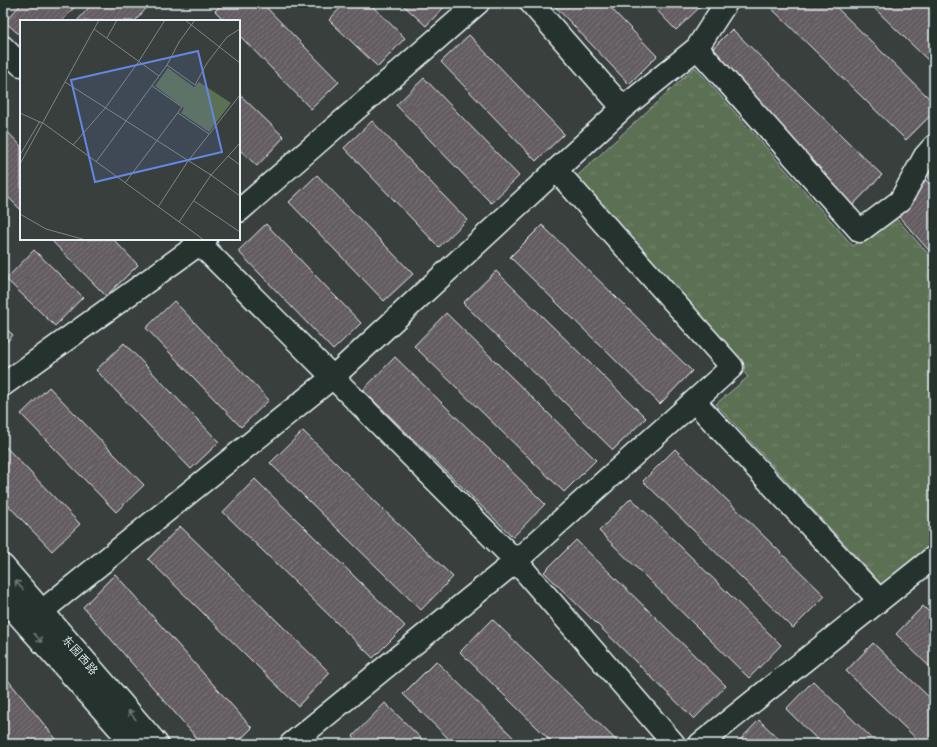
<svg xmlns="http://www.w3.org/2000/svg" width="937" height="747" font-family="'Architects Daughter','LXGW WenKai TC',sans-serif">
<defs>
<pattern id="grass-tufts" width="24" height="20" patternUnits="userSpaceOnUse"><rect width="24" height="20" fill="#5c7053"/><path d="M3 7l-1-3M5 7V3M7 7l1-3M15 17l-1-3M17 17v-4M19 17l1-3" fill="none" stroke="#73856c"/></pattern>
<pattern id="building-hatch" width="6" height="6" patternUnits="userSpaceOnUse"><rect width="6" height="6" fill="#645b60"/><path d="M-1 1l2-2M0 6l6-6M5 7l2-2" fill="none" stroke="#7a7378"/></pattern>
</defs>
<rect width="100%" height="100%" fill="#393f3c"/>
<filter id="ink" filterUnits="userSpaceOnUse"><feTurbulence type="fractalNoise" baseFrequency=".025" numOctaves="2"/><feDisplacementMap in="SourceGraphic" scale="8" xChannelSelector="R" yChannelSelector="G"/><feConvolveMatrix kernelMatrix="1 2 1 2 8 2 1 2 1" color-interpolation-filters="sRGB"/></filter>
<g filter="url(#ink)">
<!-- grass -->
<path fill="url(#grass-tufts)" stroke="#a2b0a6" d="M695,67l158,179 41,-30 40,44v283l-51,43 -167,-182 32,-27 -171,-201z"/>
<!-- building -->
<path fill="url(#building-hatch)" stroke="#e8f1f8" d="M22,3h56l-16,18h-41v15l-16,-14z
M93,3h58l-16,18h-58z
M223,3h39l77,79 -28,27 -72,-74v-14h-14l-10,-10z
M345,3h24l36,35 -27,29 -49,-47z
M401,3h47l-22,23z
M552,3h54l51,53 -28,28z
M650,3h54l-28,27z
M766,3h66l102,100v9l-28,28z
M869,3h65v63z
M732,29l150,146 -32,33 -150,-147z
M469,35l95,99 -28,27 -95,-99z
M424,78l95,98 -28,27 -95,-98z
M239,94l45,43 -27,29 -18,-17z
M372,121l95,99 -28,27 -95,-99z
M3,127l18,19v64l-18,-18z
M317,175l96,99 -29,27 -95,-99z
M925,179l9,10v67l-42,-47z
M266,224l95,99 -28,27 -95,-99z
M542,225l150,146 -32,33 -150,-147z
M50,239h63l25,26 -32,31z
M34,250l49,47 -28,29 -49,-47z
M496,271l150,147 -33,32 -150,-147z
M174,301l95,99 -28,27 -95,-99z
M446,313l150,147 -32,32 -150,-146z
M3,326l10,9 -10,11z
M124,343l95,99 -28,27 -95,-99z
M395,357l150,147 -32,33 -150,-147z
M49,387l95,98 -28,27 -95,-98z
M303,431l150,146 -32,33 -151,-147z
M3,444l77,80 -28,27 -49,-51z
M675,449l150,147 -32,32 -150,-147z
M255,479l150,147 -32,32 -150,-146z
M631,498l150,147 -32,33 -150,-147z
M180,526l150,147 -32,33 -150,-147z
M576,540l150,146 -32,33 -150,-147z
M115,574l137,154 -16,16h-34l-119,-137z
M923,606l11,11v54l-38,-37z
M492,619l128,125h-66l-94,-92z
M873,643l61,59v42h-12l-76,-73z
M436,661l84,83h-66l-51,-50z
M3,674l57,70h-55l-2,-3z
M813,681l65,63h-56l-36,-35z
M385,703l42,41h-66l-8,-8z
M759,720l25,24h-48z"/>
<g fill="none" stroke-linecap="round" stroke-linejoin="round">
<defs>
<path id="minor" d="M531,3l92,105
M3,47l18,18
M697,48l29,-45
M239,211l239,-208
M195,239l321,322 158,183
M3,385l203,-146
M694,401l185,199
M42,611l291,-234 290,-269 74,-60 163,183 40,-30 25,-45 9,-10
M291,744l225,-183 216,-194 -176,-197
M700,744l234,-187"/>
<path id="secondary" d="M3,566l154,178
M3,598l130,146"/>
</defs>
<!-- minor casing -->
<use href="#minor" stroke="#e8f1f8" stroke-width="25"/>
<!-- secondary casing -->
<use href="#secondary" stroke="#e8f1f8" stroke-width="25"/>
<!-- minor -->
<use href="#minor" stroke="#26332d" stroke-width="22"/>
<!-- secondary -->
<use href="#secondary" stroke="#26332d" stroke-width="22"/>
</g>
<!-- one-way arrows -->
<defs><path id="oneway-shaft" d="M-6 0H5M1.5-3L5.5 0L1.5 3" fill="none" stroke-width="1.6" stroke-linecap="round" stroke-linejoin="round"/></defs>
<g stroke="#6a7674">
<use href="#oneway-shaft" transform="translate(19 585) rotate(-131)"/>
<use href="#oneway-shaft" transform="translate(38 638) rotate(48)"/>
<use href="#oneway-shaft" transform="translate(132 715) rotate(-131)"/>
</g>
</g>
<g text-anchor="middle" stroke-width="3" stroke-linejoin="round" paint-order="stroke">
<!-- street labels -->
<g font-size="12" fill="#e8f1f8" stroke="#26332d">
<text transform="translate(80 655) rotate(49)" y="4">东园西路</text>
</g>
</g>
<!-- overview -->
<g transform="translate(20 20)">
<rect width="220" height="220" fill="#393f3c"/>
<path d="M148,48l26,19 5,-5 32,21 -22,29 -28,-19 3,-5 -29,-22z" fill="#5c7053"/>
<path fill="none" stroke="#7f8687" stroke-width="1" d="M165,0l55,43M74,9l65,47M87,18l10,-18M147,45l12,-23 16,-22M45,62l146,93 29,-32M0,93l22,10M158,93l31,21M23,103l161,117M53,125l33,-38 33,-46 26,-41M0,135l20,-34M208,136l12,9M76,142l71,-97 28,20 12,-22 20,-26 13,-8M0,144l79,-144M105,163l57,-76 -30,-21M174,181l46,31M138,187l30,-46 52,-66M0,194l26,15 40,11M159,202l32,-47 29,21"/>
<path fill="#6487e3" fill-opacity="0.15" stroke="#6487e3" stroke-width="2" d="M178,31l24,101 -127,30 -24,-102z"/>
<rect width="220" height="220" fill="none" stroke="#e8f1f8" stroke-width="2"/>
</g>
<!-- margin -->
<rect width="937" height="747" fill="none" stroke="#26332d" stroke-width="16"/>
<rect x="8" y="8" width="921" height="731" fill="none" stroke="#e8f1f8" stroke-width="1.5" filter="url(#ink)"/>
</svg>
